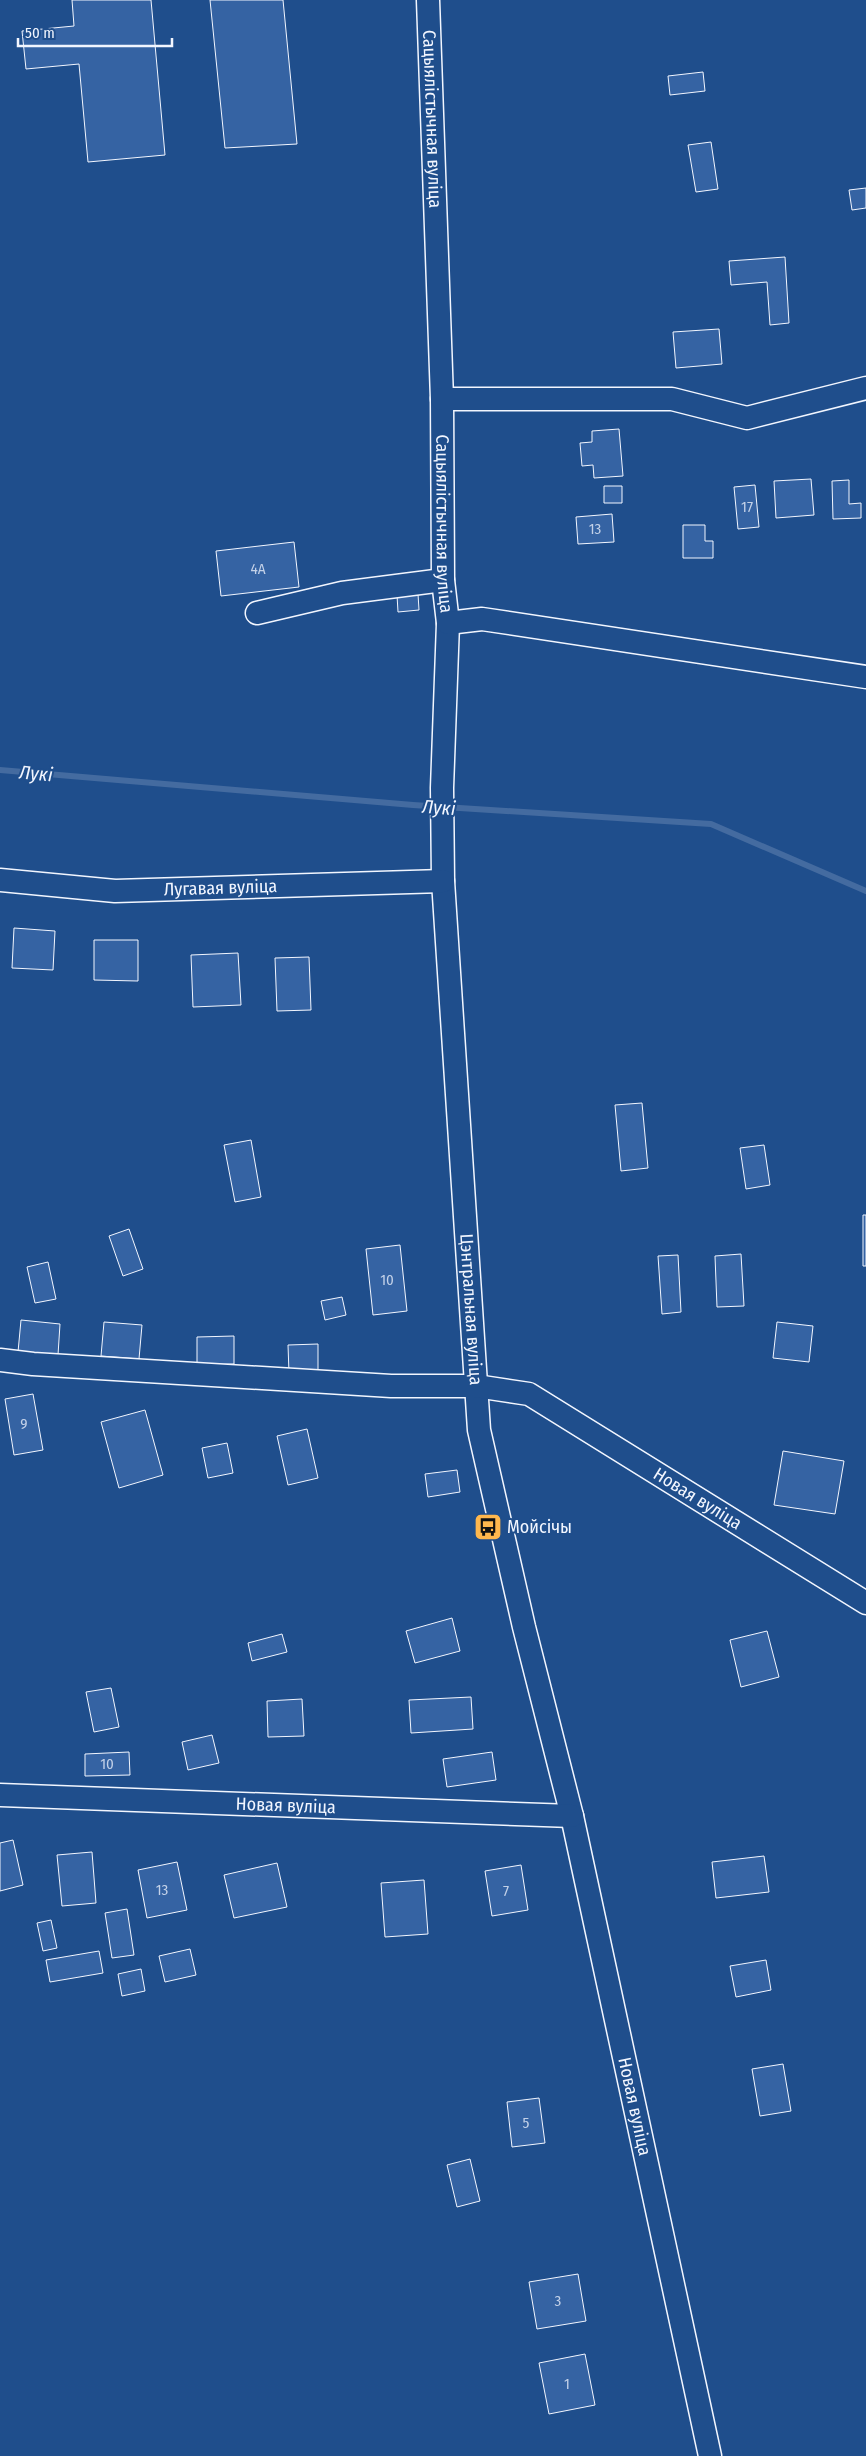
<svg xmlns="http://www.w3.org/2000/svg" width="866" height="2456" font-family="'Fira Sans Condensed',sans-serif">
<rect width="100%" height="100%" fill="#1f4e8c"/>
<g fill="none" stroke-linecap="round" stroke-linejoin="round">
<!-- stream -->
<path stroke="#446ba0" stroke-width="6" d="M0,770l413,35 298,19 155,67"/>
</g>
<!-- building -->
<path fill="#3563a3" stroke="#f2f6ff" d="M72,0h79l14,155 -77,7 -9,-98 -53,5 -4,-38 52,-5z
M210,0h73l14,144 -72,4z
M703,72l2,19 -35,4 -2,-19z
M711,142l7,47 -22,3 -8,-47z
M866,188v20l-14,2 -3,-20z
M785,257l4,66 -19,2 -3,-43 -36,3 -2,-24z
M719,329l3,35 -46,4 -3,-36z
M619,429l4,47 -29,2 -1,-13 -11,1 -2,-23 12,-1v-11z
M811,479l3,36 -38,3 -2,-37z
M849,480v24l12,-1v15l-28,1 -1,-38z
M755,485l4,42 -21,2 -4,-42z
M604,486h18v17h-18z
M612,514l2,28 -36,2 -2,-27z
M683,525h22v16h8v17h-30z
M294,542l5,45 -78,9 -5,-45z
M418,594l1,16 -21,2 -1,-17z
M14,928l41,3 -2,39 -41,-2z
M94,940h44v41l-44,-1z
M238,953l3,52 -48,2 -2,-52z
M309,957l2,53 -34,1 -2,-53z
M642,1103l6,65 -27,3 -6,-66z
M251,1140l10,57 -26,5 -11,-57z
M764,1145l6,40 -24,4 -6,-41z
M863,1215h3v51h-3z
M129,1229l14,40 -20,7 -14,-40z
M400,1245l7,66 -34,4 -7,-66z
M741,1254l3,52 -27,1 -2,-51z
M678,1255l3,57 -19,2 -4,-58z
M48,1262l8,37 -21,4 -8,-36z
M342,1297l4,18 -21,5 -4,-19z
M21,1320l39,4 -2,31 -40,-3z
M104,1322l38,3 -3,34 -38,-3z
M777,1322l36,4 -4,36 -36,-4z
M234,1336v28l-37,1v-28z
M318,1344v28l-29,1 -1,-28z
M33,1394l10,56 -29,5 -9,-56z
M145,1410l18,65 -44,13 -18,-66z
M307,1429l11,49 -30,7 -11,-49z
M227,1443l6,30 -25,5 -6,-30z
M783,1451l61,10 -9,53 -61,-9z
M457,1470l3,22 -32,5 -3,-23z
M452,1618l8,33 -45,12 -9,-32z
M767,1631l12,46 -38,10 -11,-47z
M282,1634l5,18 -35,9 -4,-18z
M111,1688l8,39 -25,5 -8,-40z
M471,1697l2,32 -62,4 -2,-33z
M302,1699l2,37 -36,1 -1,-36z
M212,1735l7,28 -31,7 -6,-28z
M129,1752l1,23 -45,1v-22z
M492,1752l4,28 -49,7 -4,-28z
M13,1840l10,45 -23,6v-48z
M92,1852l4,51 -34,3 -5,-51z
M764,1856l5,36 -53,6 -4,-36z
M177,1862l10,48 -40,8 -9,-48z
M277,1863l10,44 -53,11 -10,-43z
M521,1865l7,45 -36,6 -7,-45z
M424,1880l4,54 -43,3 -4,-54z
M127,1909l7,46 -22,3 -7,-45z
M51,1920l6,28 -14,3 -6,-28z
M190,1949l6,26 -31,7 -6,-26z
M99,1951l4,22 -53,9 -4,-22z
M766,1960l5,30 -35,7 -6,-31z
M141,1969l4,22 -23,5 -4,-22z
M783,2064l8,47 -31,5 -8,-47z
M539,2098l6,45 -33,4 -5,-45z
M470,2159l10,42 -23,6 -10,-42z
M578,2274l8,47 -49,8 -8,-47z
M585,2354l10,51 -46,9 -10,-51z"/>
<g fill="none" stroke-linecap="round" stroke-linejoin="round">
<defs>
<g id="minor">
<path id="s1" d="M428,0l14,399 1,181 5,43 -6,165 1,93 36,549 45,197 48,189 138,640"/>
<path d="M442,399h230l75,19 119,-30"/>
<path d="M257,613l85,-20 101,-13"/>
<path d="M448,623l34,-4 384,58"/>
<path id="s2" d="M0,880l115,11 328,-10"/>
<path id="s3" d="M0,1360l33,4 358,22h85l53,8 337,209"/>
<path id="s4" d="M0,1795l572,21"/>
</g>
</defs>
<!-- minor casing -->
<use href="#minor" stroke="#f2f6ff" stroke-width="25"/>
<!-- minor -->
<use href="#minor" stroke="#1f4e8c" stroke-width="22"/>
</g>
<!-- icons -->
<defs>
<symbol id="bus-square" viewBox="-11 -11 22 22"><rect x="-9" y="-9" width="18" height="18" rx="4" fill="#ffb74d" stroke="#1f4e8c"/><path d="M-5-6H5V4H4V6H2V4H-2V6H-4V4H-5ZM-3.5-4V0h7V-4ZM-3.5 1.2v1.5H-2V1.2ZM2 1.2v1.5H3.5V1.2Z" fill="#111"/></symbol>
</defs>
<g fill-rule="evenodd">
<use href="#bus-square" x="472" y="1511" width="32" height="32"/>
</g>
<g text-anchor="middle" stroke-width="4" stroke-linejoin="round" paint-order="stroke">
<!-- number labels -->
<g font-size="15" fill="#c3d1e8">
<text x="747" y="512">17</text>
<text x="595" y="534">13</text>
<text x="258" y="574">4А</text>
<text x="387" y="1285">10</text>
<text x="24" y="1429">9</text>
<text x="107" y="1769">10</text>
<text x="162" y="1895">13</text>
<text x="506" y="1896">7</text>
<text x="526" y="2128">5</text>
<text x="558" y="2306">3</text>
<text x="567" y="2389">1</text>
</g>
<!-- street labels -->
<g font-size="18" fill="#f2f6ff" stroke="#1f4e8c">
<text dy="6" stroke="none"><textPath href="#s1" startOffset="119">Сацыялістычная вуліца</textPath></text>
<text dy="6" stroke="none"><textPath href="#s1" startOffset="524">Сацыялістычная вуліца</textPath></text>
<text dy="6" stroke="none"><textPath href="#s2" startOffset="221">Лугавая вуліца</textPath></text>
<text dy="6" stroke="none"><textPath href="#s1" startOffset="1311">Цэнтральная вуліца</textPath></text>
<text dy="6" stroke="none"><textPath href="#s3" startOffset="729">Новая вуліца</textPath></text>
<text dy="6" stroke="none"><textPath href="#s4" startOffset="286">Новая вуліца</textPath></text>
<text dy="6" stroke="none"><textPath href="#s1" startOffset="2126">Новая вуліца</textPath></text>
</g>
<!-- poi labels -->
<g font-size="18" fill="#f2f6ff" stroke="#1f4e8c" text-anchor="start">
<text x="507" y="1533">Мойсічы</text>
</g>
<!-- water labels -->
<g font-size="19" font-style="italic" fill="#f2f6ff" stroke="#1f4e8c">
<text transform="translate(36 773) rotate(5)" y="7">Лукі</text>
<text transform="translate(439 807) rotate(4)" y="7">Лукі</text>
</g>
</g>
<!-- scale -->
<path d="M18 38v8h154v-8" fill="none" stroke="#f2f6ff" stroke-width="2.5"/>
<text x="25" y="38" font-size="15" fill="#f2f6ff" stroke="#1f4e8c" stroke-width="4" paint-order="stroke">50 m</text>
</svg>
